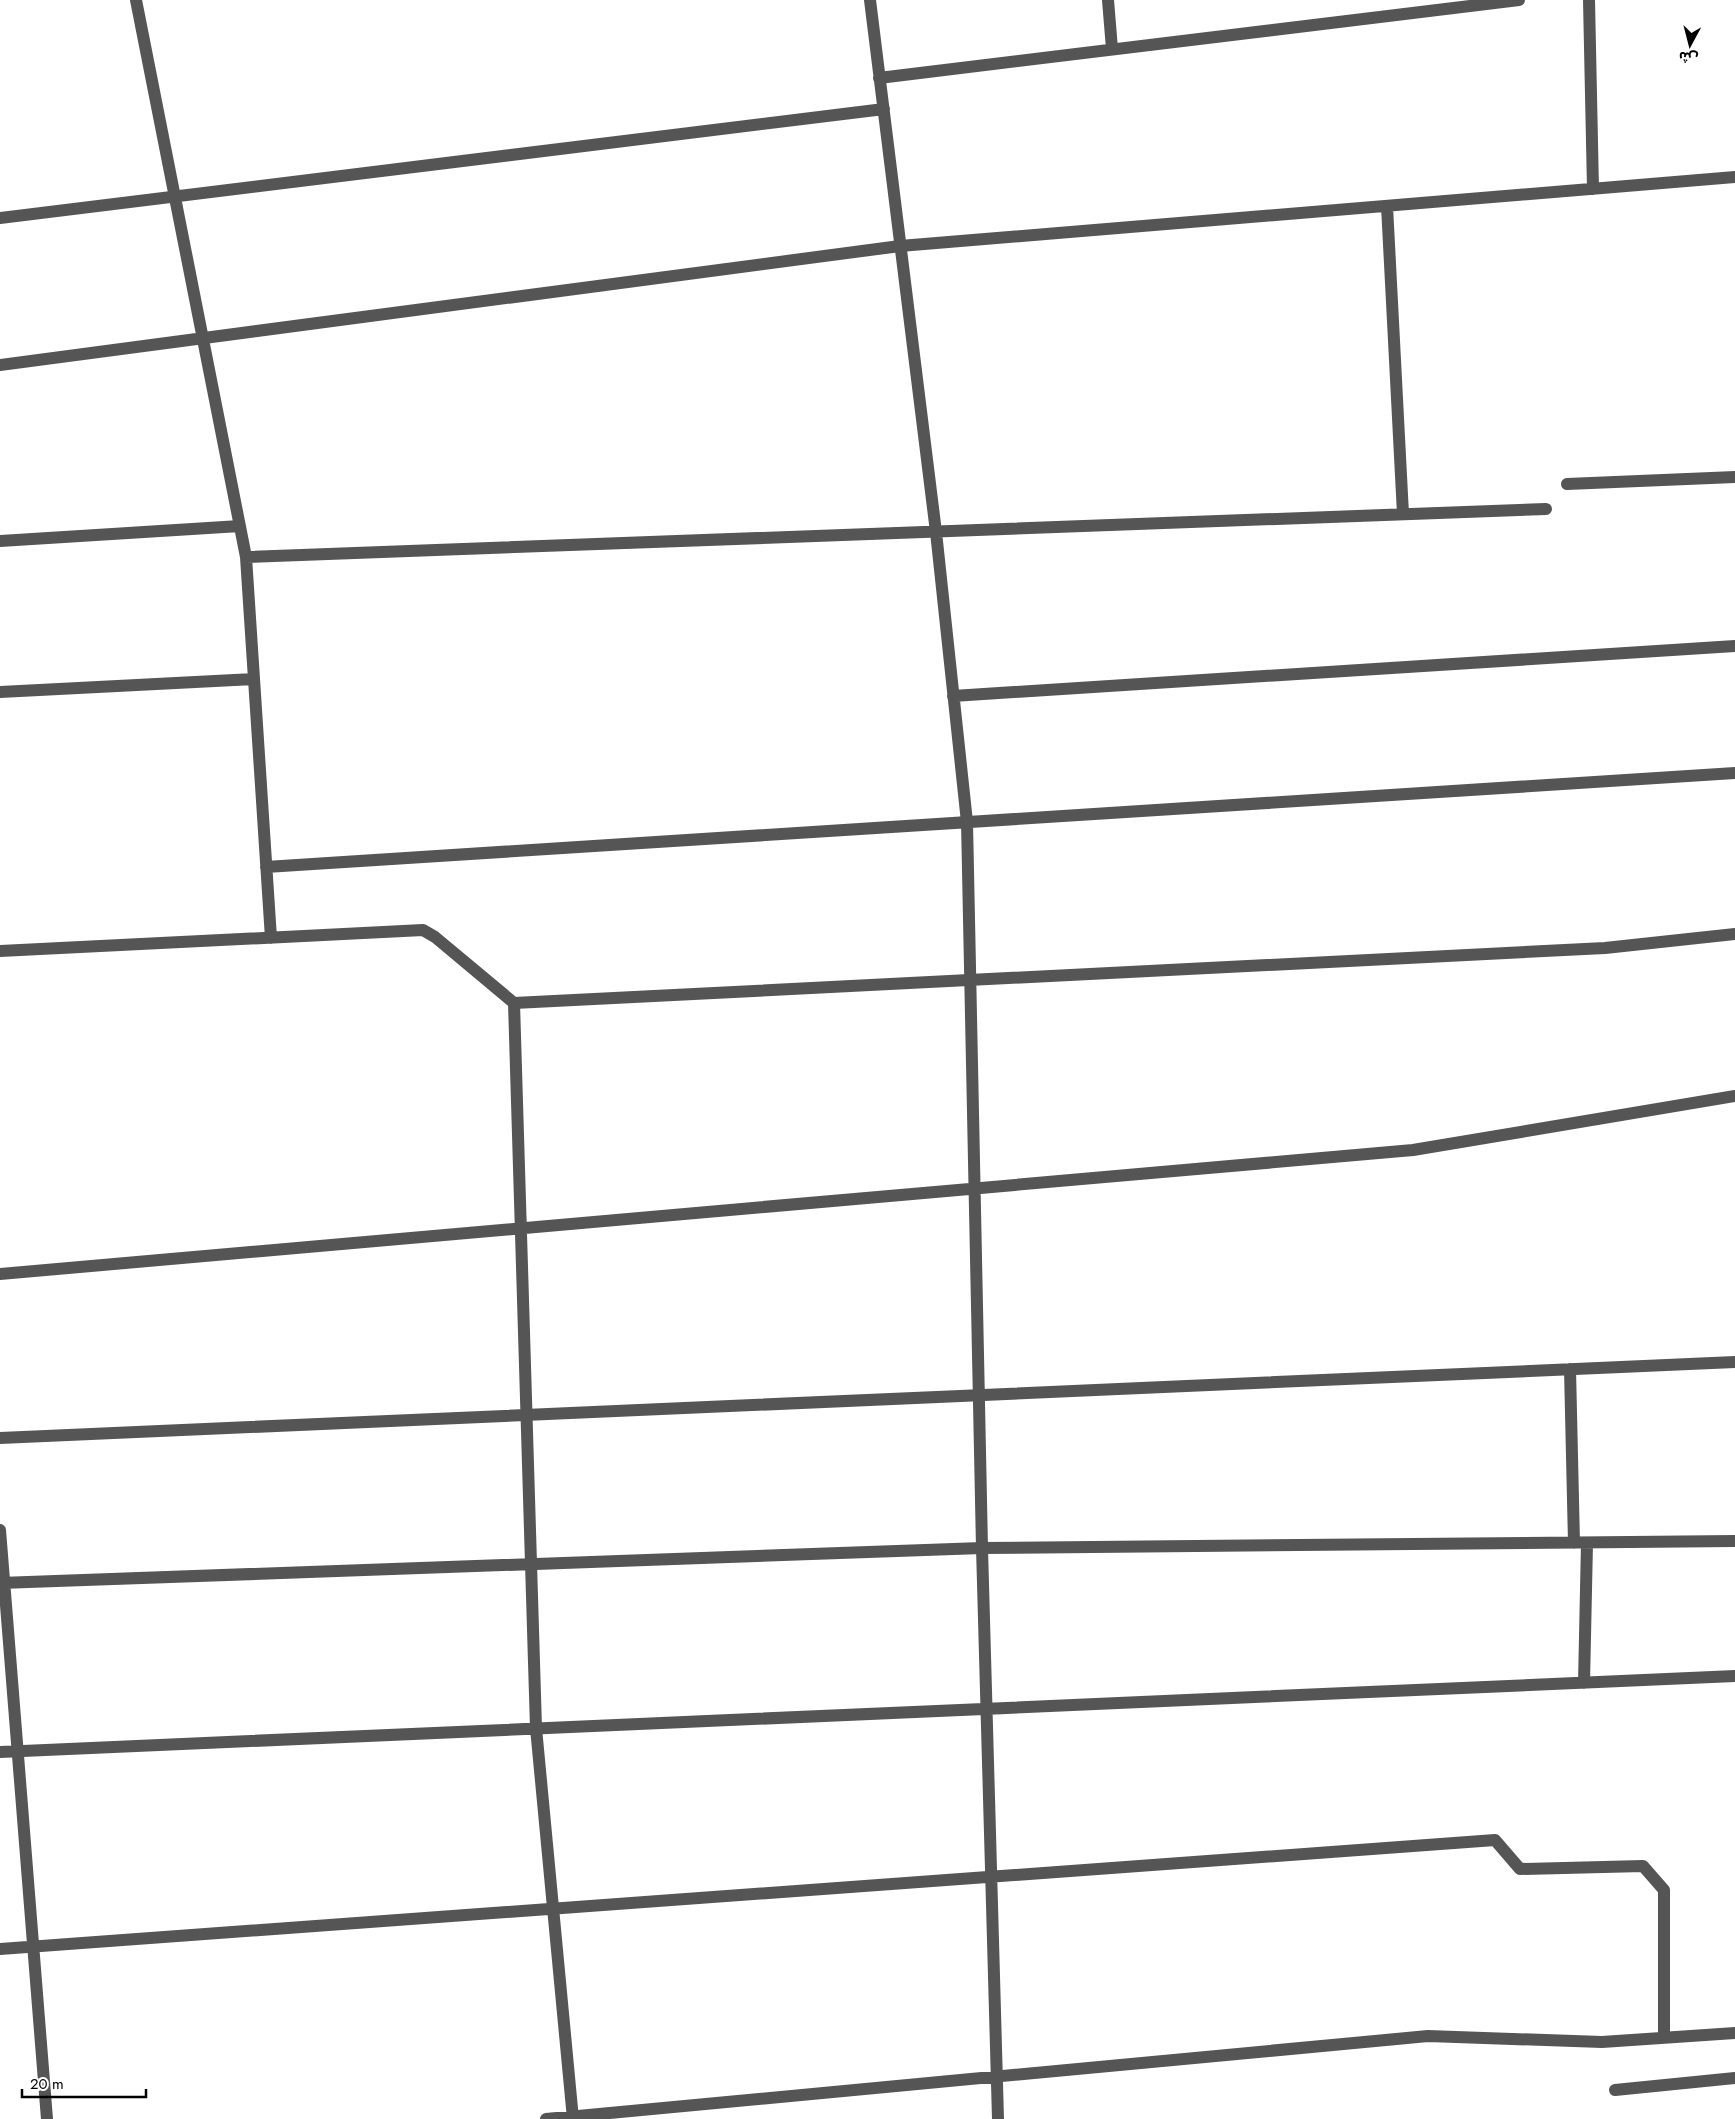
<svg xmlns="http://www.w3.org/2000/svg" width="1735" height="2119" font-family="Jost,'Noto Sans Arabic',sans-serif">
<rect width="100%" height="100%" fill="#fff"/>
<g fill="none" stroke-linecap="round" stroke-linejoin="round">
<!-- minor -->
<path stroke="#555" stroke-width="12" d="M136,0l110,557 25,381
M870,0l66,532 31,290 15,726 16,571
M1108,0l4,49
M1589,0l4,189
M879,78l640,-78
M1387,206l16,308
M0,218l884,-109
M0,365l900,-119 835,-69
M1567,484l168,-7
M0,541l240,-15
M246,557l1300,-48
M0,692l254,-13
M953,696l782,-50
M266,867l1469,-94
M0,951l423,-21 12,7 79,66 1091,-55 130,-14
M514,1003l22,725 37,391
M0,1274l1413,-124 322,-54
M1570,1369l4,174
M0,1438l1735,-76
M0,1530l47,589
M0,1583l982,-35 753,-7
M1584,1683l3,-140
M0,1752l1735,-76
M0,1949l1495,-109 25,29 123,-3 21,24v148
M1615,2090l120,-12
M546,2119l882,-83 174,6 133,-9"/>
</g>
<!-- north arrow -->
<g transform="translate(1690 45) rotate(187)" stroke="#ffffff" stroke-width="4" paint-order="stroke">
<path d="M0-4L9 19L0 12L-9 19Z" fill="#000000"/>
<text y="-8" font-size="14" font-weight="bold" text-anchor="middle" fill="#000000">ش</text>
</g>
<!-- scale -->
<path d="M22 2089v8h124v-8" fill="none" stroke="#000000" stroke-width="2.5"/>
<text x="30" y="2089" font-size="15" fill="#000000" stroke="#ffffff" stroke-width="4" paint-order="stroke">20 m</text>
</svg>
